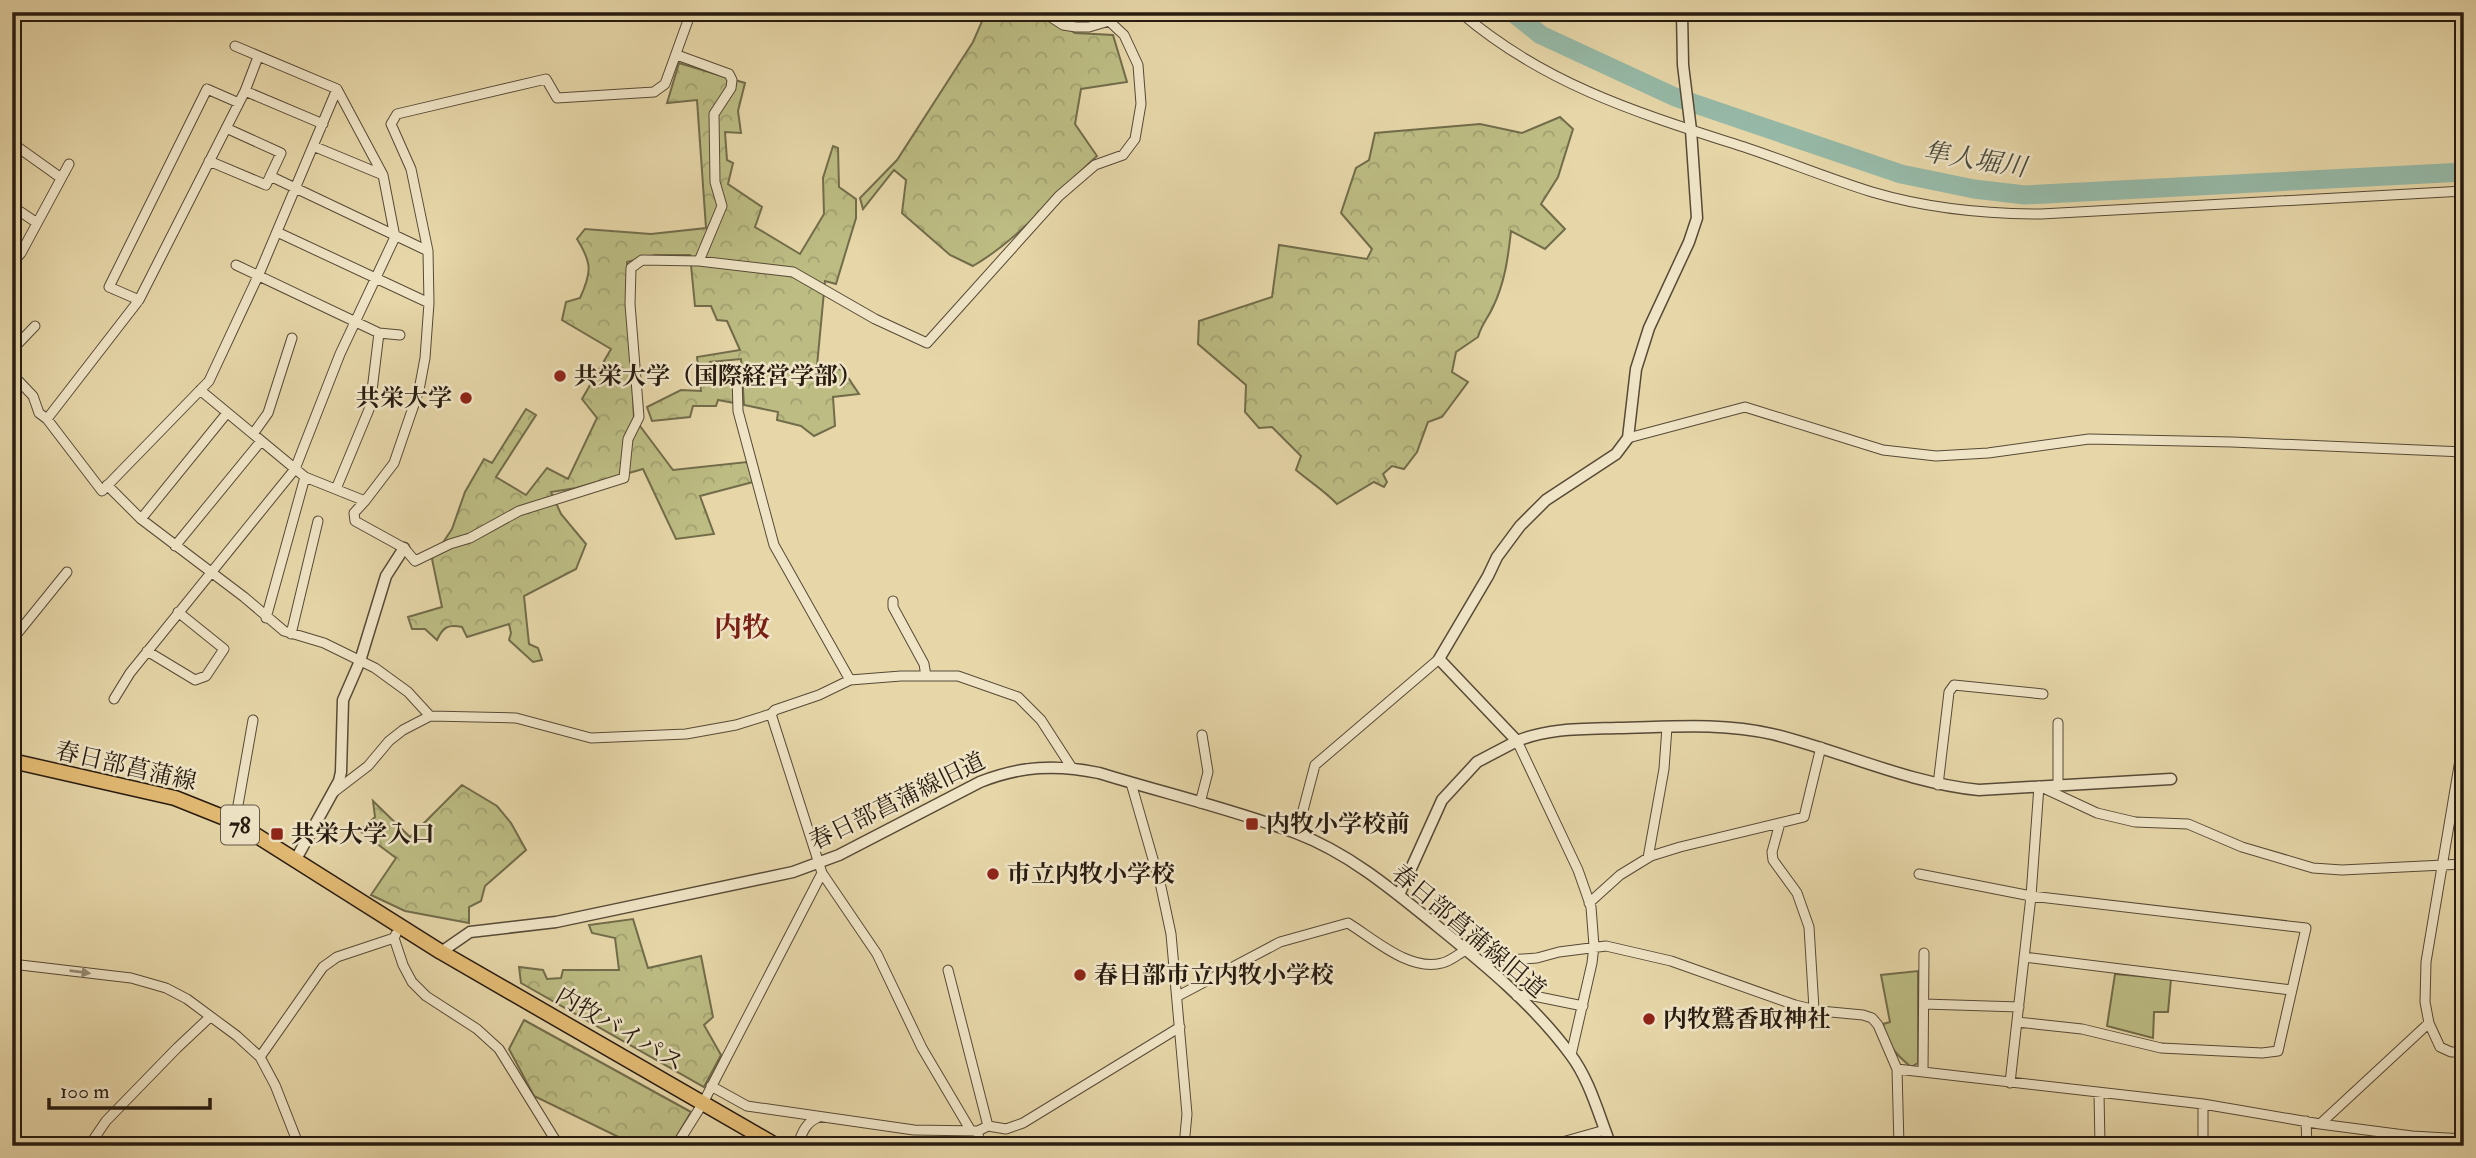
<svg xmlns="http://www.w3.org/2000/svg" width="2476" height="1158" font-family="'IM FELL Double Pica','Noto Serif JP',serif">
<defs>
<pattern id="forest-crowns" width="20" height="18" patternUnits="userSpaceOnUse" patternTransform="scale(1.75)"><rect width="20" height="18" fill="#bcbc83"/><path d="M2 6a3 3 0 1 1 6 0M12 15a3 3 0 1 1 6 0" fill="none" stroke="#a2a170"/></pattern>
</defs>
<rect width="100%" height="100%" fill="#e6d6a8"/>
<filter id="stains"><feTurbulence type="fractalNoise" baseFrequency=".00286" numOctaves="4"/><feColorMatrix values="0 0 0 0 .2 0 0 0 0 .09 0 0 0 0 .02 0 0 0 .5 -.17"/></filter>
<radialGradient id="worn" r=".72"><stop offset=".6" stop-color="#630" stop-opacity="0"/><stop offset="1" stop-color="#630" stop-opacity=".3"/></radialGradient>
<!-- forest -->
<path fill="url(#forest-crowns)" stroke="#726c4a" stroke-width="2" d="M986,12h56l33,21 38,2 14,47 -46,7 -6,35 22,32c-41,37 -76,82 -124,110l-23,-11 -48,-42 4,-33 -12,-10 -31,39 -3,-11 37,-38 76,-118z
M679,63l66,20 -7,28 3,22 -16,-1 2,28 6,3 -5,21 34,23 -7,20 45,27 24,-40 -1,-36 10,-32 5,2 1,39 17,12v19l-20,66 -11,-3 -8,85 26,4 16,24 -26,3 2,29 -21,10 -13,-10 -24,-6 1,-8 -34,-7 -3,-46 -31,3 2,18 21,4 1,19 -16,-3 -2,6h-23l-3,11 -38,4 -5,-14 34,-17 20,1 -4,-34 43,-7 -13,-29 -10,-1 -6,-14h-16l-5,-51h-35l-28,7 7,156 39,52 74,-8 6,20 -53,14 14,38 -38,5 -33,-70 -67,19 -25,4 10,22 25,30 -10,25 -52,27 5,48 9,4 4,12 -9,2 -24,-22 2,-7 -2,-9 -42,13 -5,-10c-14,-3 -19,0 -25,13l-12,-11h-13l-4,-12 34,-10 -10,-48 20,-30 13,-37 19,-33 8,4 34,-54 10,6 -40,62 30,18 21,-27 21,11 29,-61 -15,-19 29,-50 -49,-29 4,-18 14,-4c12,-26 12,-35 -3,-59l8,-10 66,5 55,-6 -9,-128 -30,3z
M1560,117l13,12 -15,48 -17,27 24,25 -20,20 -34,-18c-3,27 -6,51 -18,76 -5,11 -12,18 -15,30l-22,15 -4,20 16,10 -26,35 -14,5 -11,30 -13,17 -12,-3 -9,8 4,8 -3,5 -10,-5 -37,22c-12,-13 -27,-22 -41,-34l5,-14 -29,-29 -13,1 -14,-16 1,-27 -48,-41 1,-23 73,-24 7,-52 88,14 5,-10 -31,-36 15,-45 13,-8 6,-27 105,-9 42,9z
M462,785l35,21 14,17 15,27 -41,36 -4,15 -12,6v16l-64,-12 -34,-16 25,-37 -36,-27 15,-14 -2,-16 37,36z
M633,919l15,49 53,-12 12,61 -9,8 17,30 -17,32 -183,-104 -2,-16 24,3 4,9 14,-1 2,-8h56l-4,-32 -23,-5 -3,-8z
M524,1020l167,92 -20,34h-34l-103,-50 -25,-47z"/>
<!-- green -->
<path fill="#bcbc83" stroke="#726c4a" stroke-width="2" d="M1918,971v92l-7,4c-19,-16 -21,-20 -28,-43l7,-2 -9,-47z
M2115,974l56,5 -3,33h-14l-1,26 -46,-12z"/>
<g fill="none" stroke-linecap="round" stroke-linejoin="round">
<!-- river -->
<path stroke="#96b9a7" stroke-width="19" d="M1512,12l29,23 134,62 226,77 73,15 51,6 439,-23"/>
<defs>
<path id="minor" d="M691,12l-26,72 -11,8 -97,6 -11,-19 -149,35 -6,10 20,45 17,82 1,52 -4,55 -6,32 -25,73 -29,38 -11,12 1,8 49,27 11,13 35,-17 20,-6 49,-27 105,-33 4,-39 11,-22 -9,-113 1,-36 11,-8 57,1 94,11 82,47 52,24 132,-147 36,-31 28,-10 12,-16 6,-35 -3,-39 -14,-30 -15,-14 -20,6h-13l-13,-2 -20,-13
M1460,12c86,74 182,102 287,136 42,14 83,31 125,44 54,16 113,22 169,22l423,-23
M677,55l52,19 3,6 -1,8 -17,26 1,68 7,24 -23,55
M245,91l78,33
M12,143l49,35
M313,146l70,29
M209,161l57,24 15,-32 -55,-25
M270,176l158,75
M12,206l25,17
M277,232l152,71
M12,263l9,-10 48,-89
M236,265l143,68 21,2
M139,300l-30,-13 98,-198 32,14
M12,350l23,-24
M12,374l21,22 6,17 8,6 92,-119 106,-209 13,-34
M737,375l1,36 36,134 76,135
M200,390l105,87 60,24
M47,419l55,72 107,-110 50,-107 78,-185
M253,434l15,-21 24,-75
M1628,438l117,-31 138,43 53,6 52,-3 101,-14 143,3 232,10
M107,485l34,34 103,78 40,34 40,12 51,25 33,24 22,24
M336,489l34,-82 9,-74
M141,519l86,-106
M175,546l86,-105
M893,601v6l31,57 2,12
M266,618l39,-141
M291,634l27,-113
M12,640l55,-68
M147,651l48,29 11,-4 18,-27 -46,-37
M114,699l16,-26 165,-204 45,-115 55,-117 -12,-62 -46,-86 -102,-43
M771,714l51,159 55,81 45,94 49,83
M2058,723v63
M2464,736l-38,226 -1,40 4,21 11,24 11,5h13
M1517,741l61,129 13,37 3,39 -2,17 -21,92
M1131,783l30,104 10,47 16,180 -3,32
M1938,785l11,-93 5,-7 89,9
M334,792l34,-26 21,-25 14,-11 27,-14 86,2 75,20 95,-4 50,-9 35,-11 4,-4 44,-15 31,-15 51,-4h57l60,21 23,23 31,48
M1200,803l8,-31 -6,-37
M235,822l18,-102
M1780,823l-8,29 1,8 24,33 12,34 5,82
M1297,833l18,-68 124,-106
M1648,858l16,-89 3,-42
M1919,874l112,22 275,32 -28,123 -16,2 -101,-5 -79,-19 -65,-7
M1589,903l31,-28 31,-19 29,-9 124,-30 17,-70
M394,938l9,27 9,17 14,14 51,33 22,20 60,97
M2024,957l267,33
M1480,962l57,-4 22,-6 47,-6 65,15 124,44 25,6 43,4 9,3 6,7 19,44 2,77
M12,964l119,14 35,10 21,11 50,37 23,21 15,28 24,61
M948,970l40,156
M1178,996l102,-54 68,-19c26,16 62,49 94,40 9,-2 16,-9 24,-13
M1517,996l12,-1 54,11
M1924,1004l95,3
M260,1057l63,-90 14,-10 57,-19 2,-4
M1897,1069l306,35 117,20 92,12 52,3
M1923,1072l1,-119
M2010,1083l21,-187 8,-110 58,27 38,9 53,2 54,23 71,21 29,2 122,-6
M711,1086l36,20 167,24 64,1 10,-5 18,3 17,-6 157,-96
M2099,1093l1,53
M2203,1104v42
M2306,1121l1,25
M2320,1124l109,-101
M978,1131l1,15
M89,1146l17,-25 71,-73 33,-31
M676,1146l27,-43 119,-230
M797,1146c5,-12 8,-23 20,-28
M1548,1146l57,-16"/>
<path id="tertiary" d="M1517,741c32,-13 66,-12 100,-13 52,-1 104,-6 155,6 70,17 135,49 207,56l192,-11
M296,859l43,-78 2,-9 2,-72 17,-39 26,-85 18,-28
M1399,895l43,-95 35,-38 40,-21 -78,-82 49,-83 9,-19 23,-31 26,-26 70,-46 12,-16 8,-69 13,-41 40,-86 8,-24 -6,-88 -8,-65 -1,-53
M441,952l29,-20 86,-10 237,-50 46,-17 141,-73c40,-16 76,-18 119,-9 65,20 133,36 197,60 53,20 98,58 141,93 47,38 97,79 133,128 20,26 29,62 41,92"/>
<path id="primary" d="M12,761l163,37 60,24 206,130 336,194"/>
</defs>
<!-- minor casing -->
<use href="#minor" stroke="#574a36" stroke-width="11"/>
<!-- tertiary casing -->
<use href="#tertiary" stroke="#574a36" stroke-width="13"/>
<!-- primary casing -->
<use href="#primary" stroke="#271b10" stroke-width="17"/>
<!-- minor -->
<use href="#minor" stroke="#efe4c6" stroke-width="9"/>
<!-- tertiary -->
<use href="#tertiary" stroke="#efe4c6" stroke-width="10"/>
<!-- primary -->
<use href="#primary" stroke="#e3bb74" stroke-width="14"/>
</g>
<!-- one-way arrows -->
<defs><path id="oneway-solid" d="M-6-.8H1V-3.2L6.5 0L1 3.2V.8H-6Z" transform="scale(1.75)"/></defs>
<use fill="#958a74" href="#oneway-solid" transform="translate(80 972) rotate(7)"/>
<!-- markers -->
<g fill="#8f2418" stroke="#efe4c6" stroke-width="2.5">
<circle cx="560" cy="376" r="7"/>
<circle cx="466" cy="398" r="7"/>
<rect x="1245" y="817" width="14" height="14" rx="3.5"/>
<rect x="270" y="827" width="14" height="14" rx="3.5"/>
<circle cx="993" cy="874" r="7"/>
<circle cx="1080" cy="975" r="7"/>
<circle cx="1649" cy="1019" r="7"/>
</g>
<g text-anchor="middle" stroke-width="5" stroke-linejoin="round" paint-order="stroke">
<!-- shield labels -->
<rect fill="#efe4c6" stroke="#635747" stroke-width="2" x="221" y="805.5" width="38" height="39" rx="5"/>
<g font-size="23" font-weight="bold" fill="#271b10">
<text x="240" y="833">78</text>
</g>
<!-- poi labels -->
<g font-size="24" font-weight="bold" fill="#271b10" stroke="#efe4c6" text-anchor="start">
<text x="574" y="384">共栄大学（国際経営学部）</text>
<text x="452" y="406" text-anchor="end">共栄大学</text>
<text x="1266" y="832">内牧小学校前</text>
<text x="291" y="842">共栄大学入口</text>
<text x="1007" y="882">市立内牧小学校</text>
<text x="1094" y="983">春日部市立内牧小学校</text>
<text x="1663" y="1027">内牧鷲香取神社</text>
</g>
<!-- street labels -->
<g font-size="24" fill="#271b10" stroke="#efe4c6">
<text transform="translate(126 766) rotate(13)" y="8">春日部菖蒲線</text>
<text transform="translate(897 801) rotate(-26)" y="8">春日部菖蒲線旧道</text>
<text transform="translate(1469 931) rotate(40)" y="8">春日部菖蒲線旧道</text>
<text transform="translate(620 1029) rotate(30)" y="8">内牧バイパス</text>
</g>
<!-- water labels -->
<g font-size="26" font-style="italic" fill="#484a3d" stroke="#efe4c6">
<text transform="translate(1975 159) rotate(9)" y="9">隼人堀川</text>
</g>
<!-- quarter labels -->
<g font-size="28" font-weight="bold" fill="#7a1f14" stroke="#efe4c6">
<text x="742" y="637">内牧</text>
</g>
</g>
<!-- margin -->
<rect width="2476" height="1158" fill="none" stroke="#e6d6a8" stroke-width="42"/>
<rect x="14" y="14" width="2448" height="1130" fill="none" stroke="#271b10" stroke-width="3.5"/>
<rect x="21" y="21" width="2434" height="1116" fill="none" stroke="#271b10" stroke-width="2"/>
<!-- scale -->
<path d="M49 1098v10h161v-10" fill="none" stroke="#271b10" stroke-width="3.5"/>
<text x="60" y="1098" font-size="21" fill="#271b10" stroke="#efe4c6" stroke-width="5" paint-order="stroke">100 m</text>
<rect width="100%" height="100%" filter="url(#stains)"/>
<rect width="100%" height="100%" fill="url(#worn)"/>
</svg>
